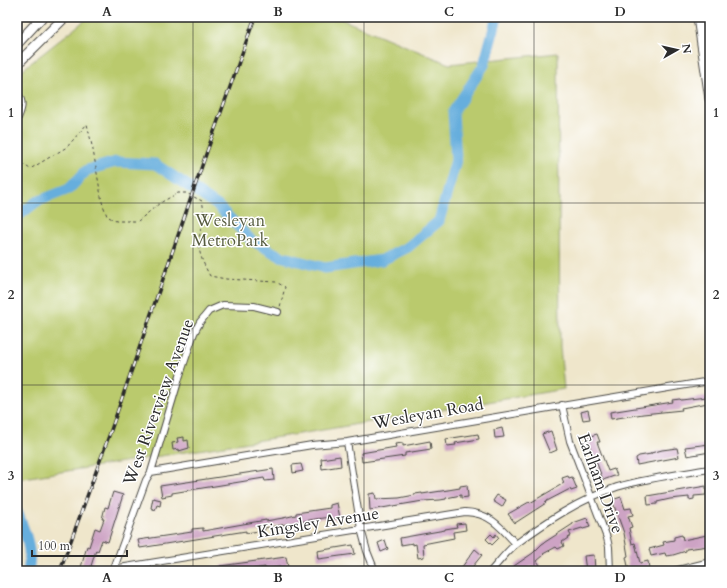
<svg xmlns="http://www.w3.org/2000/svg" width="727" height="588" font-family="Cardo,serif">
<rect width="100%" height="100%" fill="#fff"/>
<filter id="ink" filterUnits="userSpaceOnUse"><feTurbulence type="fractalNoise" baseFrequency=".025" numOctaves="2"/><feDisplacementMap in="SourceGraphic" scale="8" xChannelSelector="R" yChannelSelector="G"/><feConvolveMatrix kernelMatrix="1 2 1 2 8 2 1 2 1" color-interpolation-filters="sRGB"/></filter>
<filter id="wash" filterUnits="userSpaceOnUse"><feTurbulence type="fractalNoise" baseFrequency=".012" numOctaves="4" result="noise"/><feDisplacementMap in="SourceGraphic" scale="16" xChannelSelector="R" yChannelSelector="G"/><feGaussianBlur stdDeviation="0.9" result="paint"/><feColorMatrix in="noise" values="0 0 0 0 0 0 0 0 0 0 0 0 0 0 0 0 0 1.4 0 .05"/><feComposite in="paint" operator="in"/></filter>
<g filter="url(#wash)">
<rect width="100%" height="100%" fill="#efe6cb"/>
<!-- green -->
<path fill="#baca6d" stroke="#727a4c" d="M89,17h247l113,47 109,-11 2,294 4,42 -247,42 -300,48v-393l5,-16z"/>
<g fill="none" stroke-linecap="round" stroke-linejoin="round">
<!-- river -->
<path stroke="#66aedd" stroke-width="11" d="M17,217l19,-15 33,-13 18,-19 29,-8 39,2 63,42 33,34 29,16 45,12 57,-8 26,-13 31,-26 17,-61 -3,-48 31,-47 13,-48
M17,512c8,19 16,39 11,59"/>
</g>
<g id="blocks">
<!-- building -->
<path fill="#cda3c4" d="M707,397l1,6 -27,5 1,2 -39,4 -32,5 -1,-7 63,-10 -1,-2 8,-1 1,1z
M588,410l2,9 -7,1 -2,-8z
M502,428l2,9 -9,1 -1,-8z
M551,431l6,19 -7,3 -8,-19z
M478,434l1,5 -24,4 1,2 -9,1 -1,-7z
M597,434l3,8h-3l11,29 6,-2 3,6 -14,5 -8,-22h-2l-6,-21z
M184,437v4l4,-1 1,8 -10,3v-2l-6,1 -1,-7 6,-1 -1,-4z
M430,441l1,8 -26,4v3l-43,6 -1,-9 35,-6 -1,-3 8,-1v3z
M710,444v8l-23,4 -2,-9z
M677,448l2,9 -42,8 -1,-7 3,-2 12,-2v-1l11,-3z
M340,456l1,10 -19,3 -1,-10z
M301,464l2,7 -10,2 -1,-8z
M273,469l1,11 -9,1 -1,-3 -92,15v2l-10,2 -2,-11z
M568,476l1,2 3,-1 5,12 -6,2 -1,-2 -25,13 1,1 -31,20 -7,-9 21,-12 1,1 34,-20 -2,-5z
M467,485l1,12 -7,1v-3l-15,3v1l-6,1 -17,1 -53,9 -1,-16 6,-1 1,6 23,-1 16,-3v-1l7,-1v1l26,-4 12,-2v-2z
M706,486v9l-12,1v3l-5,1v-3l-19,2 -13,3v2l-9,1 -1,-9z
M113,492l10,3 -15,47 -6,-2 -4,11 -2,-1 -5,16 11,5h-22l7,-25 2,1 6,-19 5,2 4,-11h-2l3,-12 3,1z
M497,495l9,5 -4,7 -9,-6z
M621,497l4,12 6,-1 2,7 -5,1 4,11 -3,1 3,16 3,-1 5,20 8,-2 1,8 -9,2h-11l-3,-14 2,-1 -4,-23 -12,-33z
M153,498l8,2 -1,6 -3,-1 -2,5 -4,-2z
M337,503l3,15 -8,1 -1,-2 -15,2 -52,9 1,2 -6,1 -13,2v-2l-106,17 -2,-8 54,-8v-3l11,-1v3l63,-11v1l17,-3 13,-3v-2l34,-5v-3z
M587,518l3,9 -7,2 -1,-1 -13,4 2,4 -9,6 2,4 -6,3 -2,-2 -13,7 1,1 -7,6 3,4 -5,4 -3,-4 -6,6h-13l3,-3 -2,-2 19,-13 9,-9 31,-20v-1z
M465,523l1,7 -13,2 1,6 -31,6 1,13 -6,1 -2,-14 -3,1v-2l-12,2 -1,-7 45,-8v-1l12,-2 -1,-3z
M491,534l3,3 2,-3 3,4 -7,7 -6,-6z
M682,535l1,5 24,-5 2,11 -23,3v2l-13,4 -7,1 -1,-3 -14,3 -2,-7 15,-4 -1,-3 11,-2v-3z
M385,540l3,9 -7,3 -3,-9z
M353,545l2,9 -37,5 -1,-8z
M475,549l7,6 -13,16h-10z
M594,555l1,16h-9l-2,-15z
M286,557l2,10 -8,1v-1l-15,2v-2l-23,4h-21l-1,-5z"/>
</g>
</g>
<g filter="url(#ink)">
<use href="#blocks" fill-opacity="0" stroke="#484743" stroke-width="1"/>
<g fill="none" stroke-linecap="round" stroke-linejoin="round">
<defs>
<path id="lane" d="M17,91c11,10 5,22 0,33"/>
<path id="street" d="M562,405l8,36 37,97 2,9 1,24
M347,442l14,87 6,22 8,20
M151,472l161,-27 35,-3 363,-61
M113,569l352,-57c25,1 35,14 51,32
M113,571l33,-91 5,-8 29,-97 14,-42 6,-11 9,-11 14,-6 31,1 24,6
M491,571c7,-8 17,-21 25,-27 31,-23 63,-44 101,-57 30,-9 62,-13 93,-18
M674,571l36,-9"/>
<path id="secondary" d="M698,17l12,82
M17,44l25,-27
M17,64l48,-47"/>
</defs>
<!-- lane casing -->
<use href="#lane" stroke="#484743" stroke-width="5"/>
<!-- street casing -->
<use href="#street" stroke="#484743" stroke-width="8"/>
<!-- secondary casing -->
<use href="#secondary" stroke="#484743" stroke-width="11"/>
<!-- path -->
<path stroke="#484743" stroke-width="1" stroke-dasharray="3 3" stroke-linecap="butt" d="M17,77l4,-6
M17,160l13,9 37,-22 20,-23 6,26 9,52 5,14 9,5h22l22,-18 18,-10h8l16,8c4,13 -2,26 -3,40 -1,12 5,24 11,35l16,3 50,3 9,5 -5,20"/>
<!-- lane -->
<use href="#lane" stroke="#fff" stroke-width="3"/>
<!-- street -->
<use href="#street" stroke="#fff" stroke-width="6"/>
<!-- secondary -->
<use href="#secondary" stroke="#fff" stroke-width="9"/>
<defs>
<path id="rail" d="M60,571l50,-138 95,-276 50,-140"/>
</defs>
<!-- rail casing -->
<use href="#rail" stroke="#2b2b2b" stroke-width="3.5"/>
<!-- rail -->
<use href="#rail" stroke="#fff" stroke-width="2" stroke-dasharray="6" stroke-linecap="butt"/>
</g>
</g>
<!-- grid -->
<path fill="none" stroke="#2b2b2b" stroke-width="1" stroke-opacity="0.55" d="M193,17v554M364,17v554M534,17v554M17,203h693M17,385h693"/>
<g text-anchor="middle" stroke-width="3" stroke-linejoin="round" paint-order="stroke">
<!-- park labels -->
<g font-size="17" fill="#565b3f" stroke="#fff">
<text x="230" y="226">Wesleyan<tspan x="230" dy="20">MetroPark</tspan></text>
</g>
<!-- street labels -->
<g font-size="17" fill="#2b2b2b" stroke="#fff">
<text transform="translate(158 402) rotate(-70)" y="6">West Riverview Avenue</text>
<text transform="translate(428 413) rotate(-10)" y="6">Wesleyan Road</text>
<text transform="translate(601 483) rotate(70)" y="6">Earlham Drive</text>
<text transform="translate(318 522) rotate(-9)" y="6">Kingsley Avenue</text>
</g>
</g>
<!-- margin -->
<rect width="727" height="588" fill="none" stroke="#fff" stroke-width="44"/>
<!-- north arrow -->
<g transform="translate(677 50) rotate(82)" stroke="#ffffff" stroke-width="3" paint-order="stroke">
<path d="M0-3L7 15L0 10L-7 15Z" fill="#2b2b2b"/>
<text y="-6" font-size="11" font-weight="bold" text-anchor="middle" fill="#2b2b2b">N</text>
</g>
<!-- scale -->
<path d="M32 550v6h95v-6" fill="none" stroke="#2b2b2b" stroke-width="2"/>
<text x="38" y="550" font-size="12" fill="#2b2b2b" stroke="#ffffff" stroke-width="3" paint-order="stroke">100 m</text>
<rect x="22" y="22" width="683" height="544" fill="none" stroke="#2b2b2b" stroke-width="1.5"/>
<g font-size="13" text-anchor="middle" font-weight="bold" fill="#2b2b2b">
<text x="107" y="16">A</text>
<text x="278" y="16">B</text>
<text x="449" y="16">C</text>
<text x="620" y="16">D</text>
<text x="11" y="117">1</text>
<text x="716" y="117">1</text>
<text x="11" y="299">2</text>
<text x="716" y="299">2</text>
<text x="11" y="480">3</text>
<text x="716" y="480">3</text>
<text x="107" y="582">A</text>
<text x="278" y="582">B</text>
<text x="449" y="582">C</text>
<text x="620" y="582">D</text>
</g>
</svg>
